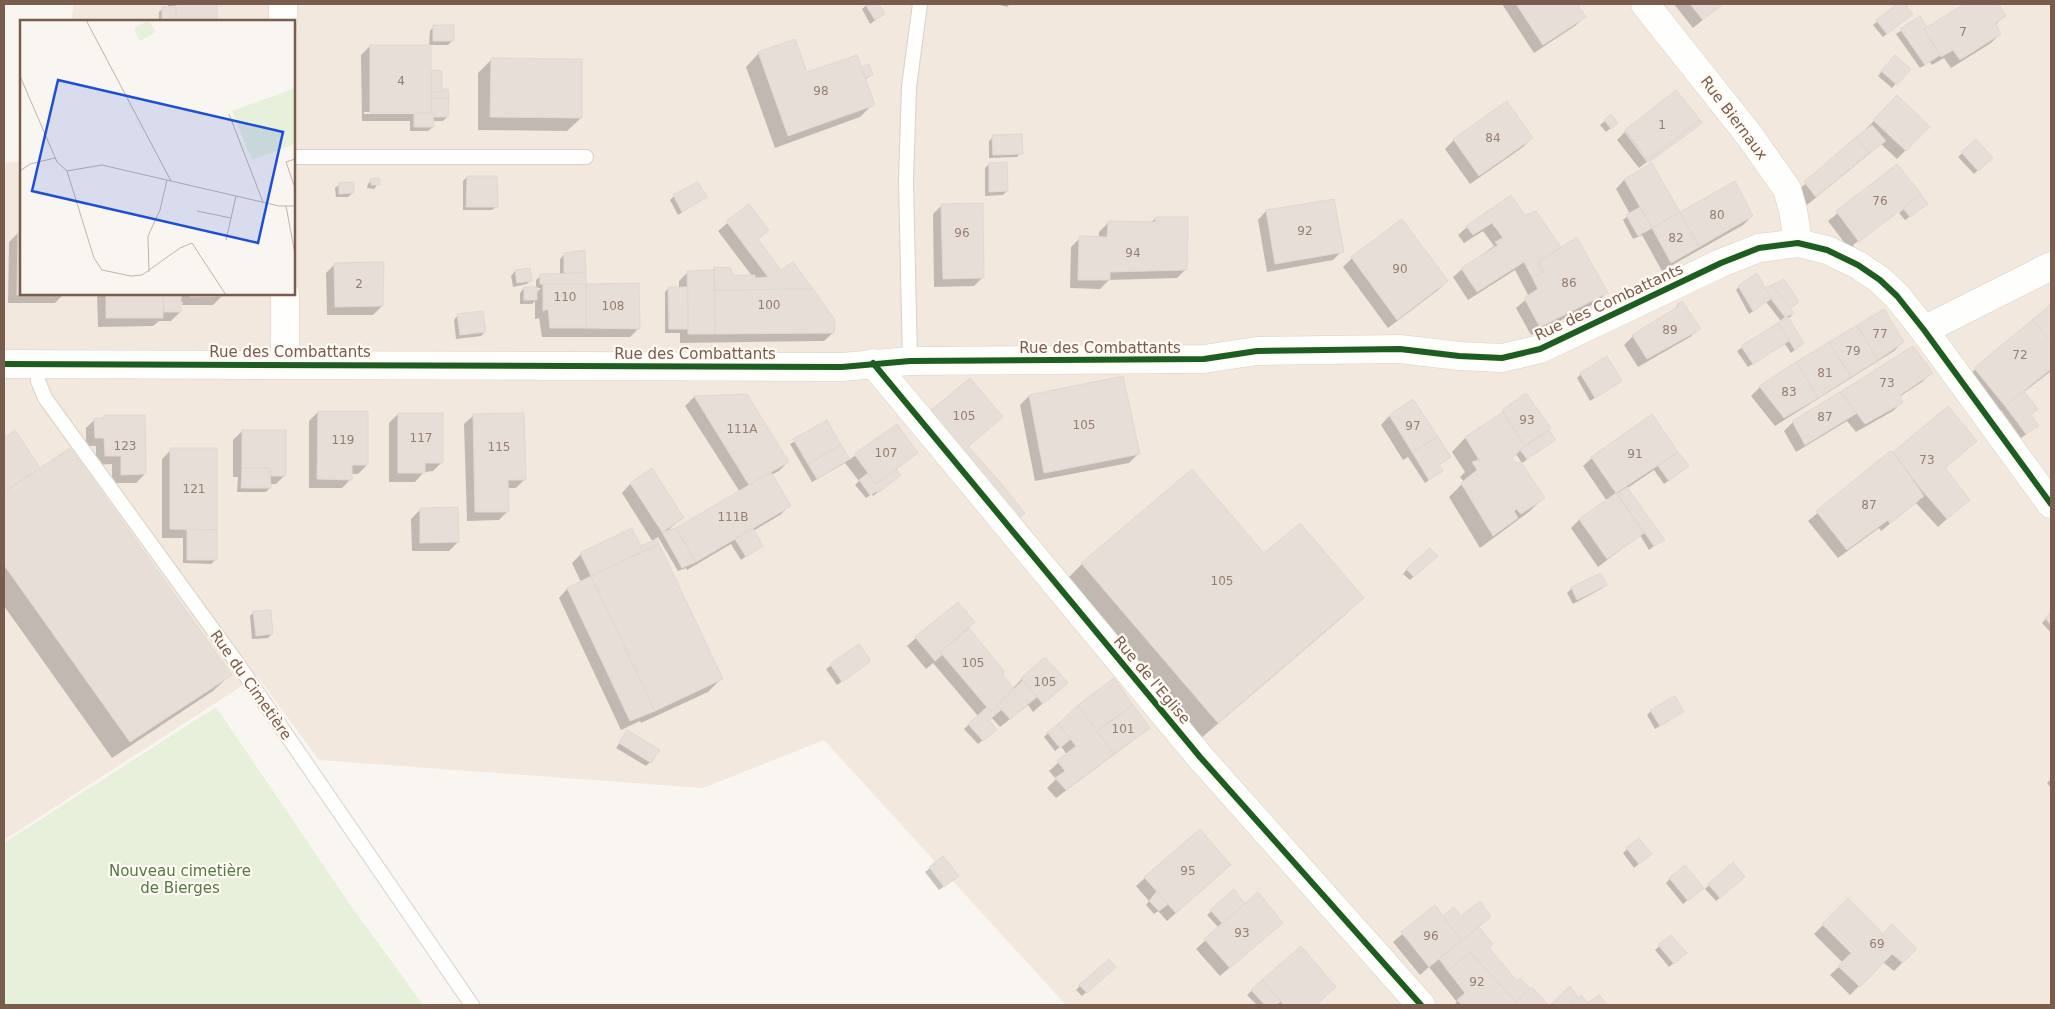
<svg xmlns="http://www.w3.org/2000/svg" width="2055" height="1009" font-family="'DejaVu Sans',sans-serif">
<rect width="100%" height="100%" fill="#f9f5f0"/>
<!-- residential -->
<path fill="#f2e8de" d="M74,4h1977v1001h-985l-242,-265 -121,48 -384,-28 -62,-84 -253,164v-677l17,-2v133h273v-273h-223z"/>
<!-- green -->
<path fill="#e7f0db" d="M216,707l133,196 74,102h-419v-162z"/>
<!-- shadow -->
<path fill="#0003" fill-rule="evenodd" d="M168,4h48v17h-57v-9l4,-4h5z
M868,4h10l6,10 -14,10 -8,-15z
M996,4h14l-3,3z
M1502,4h73l9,13 -9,9 -41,27z
M1674,4h48l-29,24z
M1899,4h4l8,10 -28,23 -10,-12z
M1966,4h31l7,12 -8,8 4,10 -9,9 -40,25 -7,-10 -12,7 -2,-3 -10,6 -24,-34 24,-16 6,11z
M434,26l18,15 -4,4h-19l1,28 11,18 6,26 -4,4h-11l1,6 -5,4h-18v-10h-48l-1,-66 9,-9h59l1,-15zM364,112h53l-2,2h-51z
M759,53l47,21 54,-5 11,6 -6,5 8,24 -13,13 -85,31 -29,-81z
M491,60l90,58 -14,13 -89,-1v-57z
M1891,60l18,9 -17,19 -14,-12z
M1897,97l31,30 -31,32 -16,-15 -74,61 -11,-13 70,-61 -1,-1z
M1507,103l25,35 -9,9 -53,37 -25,-35 9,-9z
M1605,121l7,6 -6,5 -6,-7z
M1626,131l43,14 -30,23 -22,-28z
M993,137l28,16 -4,4 -28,1v-17z
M1976,140l15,18 -17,16 -16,-17z
M989,164l18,27 -4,4 -18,1v-28z
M1897,166l23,30 2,12 -17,12 -6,-7 12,-10v-3l-58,45 1,1 -4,4 -22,-29z
M467,177l30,29 -5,4h-29v-29z
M372,180l6,4 -4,5 -7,-1 1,-4z
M1624,180l56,34 72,2 -9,9 -81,46 -20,-36 -9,4 -10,-19 7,-6 -14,-25z
M340,184l13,9 -5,4h-12l-1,-9z
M674,196l31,1 -27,18 -8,-15z
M942,205l41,72 -9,9 -40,1 -1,-73z
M748,206l20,24 -11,10 24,32 52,61 -9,8 -144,2v-10h-15v-41l4,-4h10v-7l9,-9h23l3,-4 16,8h22l-34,-45z
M1266,211l76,40 -9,9 -66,12 -9,-52z
M1536,213l24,36 46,44 -8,9 -67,33 -15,-27 13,-11 -14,-27 -47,30 -15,-23 9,-8 32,-23 -11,-15 -19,12 -6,-8 9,-8 58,-10z
M1156,218l30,51 -9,9 -68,2 -9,9 -30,-1 1,-41 9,-9h19v-6l9,-9h42z
M18,233h3v61h43l-9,9h-47l1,-61z
M584,252l1,33 54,43 -9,9h-88l-3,-19 -4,1v-18l-3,3h-12v-11l4,-5h12v-8l5,-4 19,-1v-16l4,-4zM536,288h5l-5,5z
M1352,258l95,23 -9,9 -50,38 -45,-61z
M335,264l47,42 -9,9h-46l-1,-42z
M515,271l16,9 -4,4 -14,3 -2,-11z
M1740,286l25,4 33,12 -9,7 4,5 -5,5 10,28 -7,6 -6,-9 -37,23 -11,-16 44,-30 -15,-19 -17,12 -13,-24z
M97,294h125v2l-9,9h-31l1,-3h-4l1,10 -9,9h-12l-6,5 -55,1z
M1678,305l21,24 -9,8 -52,30 -14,-22 9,-9 37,-22z
M2051,306v65l-27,21 6,23 7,11 -16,12 -20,-28 -6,4 -29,-37z
M1884,311l19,31 -9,9 -119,75 -24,-30 9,-9z
M458,315l27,17 -4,4 -25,3 -2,-19z
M1931,373l-9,9 -23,15 3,5 -9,9 -37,21 -9,-11 -51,31 -12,-21 9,-9z
M1581,374l40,7 -31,20 -13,-23z
M1122,378l16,76 -9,9 -94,18 -15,-76 9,-9z
M1526,394l28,46 -32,23 -6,-9 -5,5 32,39 -13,13 -50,37 -31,-51 15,-15 -4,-5 5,-5 -13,-20 13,-14 31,-20z
M746,395l42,67 -9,9 -8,4 18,31 -9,9 -27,16 8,15 -20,14 -10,-16 -44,26 -1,-2 -8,3 -20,-34 -3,2 66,140 -13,13 -67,31 -1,-2 -19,9 -62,-132 8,-9 14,-7 -9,-19 9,-9 59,-6 13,-6 -31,-49 8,-9 21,-14 31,48 -16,14 9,-2 65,-38 -55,-86 9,-9z
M1413,401l37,56 -12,9 3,5 -16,12 -17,-26 -5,3 -22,-35 8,-9z
M1948,408l27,33 -31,28 15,39 -21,19 -22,-24 -35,28 -2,-3 -41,30 -30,-37 82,-69 3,2z
M318,412l49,53 -9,9h-7v5l-9,9h-33v-67z
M398,414l44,48 -9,9 -9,1 -9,10h-26v-59z
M473,416l52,63 -9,9h-9l1,23 -9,9 -32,1 -3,-97z
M104,417l41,57 -9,9h-24v-19l-16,1v-19h-10v-18l9,-9h6z
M826,422l23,38 47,-35 20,28 -21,17v9l-22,17 -1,-2 -6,4 -11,-13 4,-4 -14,-18 -33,19 -22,-38z
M242,431l43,44 -9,9h-6v4l-4,4h-29l1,-15h-5v-37z
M15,432l24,36 -4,4 195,203 -17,16 -101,67 -108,-152v-166z
M171,450l45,109 -5,5 -28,-1v-25h-21v-79z
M1677,452l10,14 -4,4 -19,14 -10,-14 -28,19 37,50 -14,11 -9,-15 -42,32 -27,-39 9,-9 27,-18 -24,-35 9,-8z
M1192,470l72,85 98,43 -17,17 -145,124 -135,-158 17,-17z
M420,510l38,32 -9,9h-37l-1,-32z
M1436,556l-26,24 -7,-6 4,-5z
M1600,574l6,11 -5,4 -28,15 -6,-11 5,-5z
M254,612l18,22 -4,4 -16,1 -2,-23z
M2051,613v20l-9,-10z
M967,628l36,43 -2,4 11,14 10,-10 44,4 -33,29 -5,-7 -28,22 -9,-10 -4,4 4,13 -13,10 -14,-15 14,-13 -45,-53 -7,6 -19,-23 9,-8z
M859,645l11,16 -33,24 -11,-16z
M1651,711l32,1 -28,17 -8,-14z
M1148,727l-9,9 -83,62 -9,-10 9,-9 -7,-8 18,-16 -6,-9 -6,5 -11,-14 4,-4z
M627,732l23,30 -4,4 -30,-18z
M2051,779v9l-4,-5z
M1627,849l19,9 -12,10 -11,-15z
M943,858l10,22 -14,10 -14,-18z
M1220,874l-53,47 -9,-10 -4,3 -8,-9 3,-4 -13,-15 9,-8z
M1670,879l28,13 -15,12 -17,-21z
M1739,881l-23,20 -11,-12 4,-4z
M1234,891l11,14 27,26 -52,45 -24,-27 23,-21 -12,-13z
M1848,900l35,35 33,14 -22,22 -11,-9 -33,33 -20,-20 13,-12 -29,-29z
M1434,907l8,11 12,-9 7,8 26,1 -31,26 1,2 30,2 35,50 10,-10 14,17h-92l3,-3 -28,-35 -9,8 -27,-33z
M1671,936l10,21 -12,10 -14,-17z
M1110,971l-28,25 -6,-6 4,-4z
M1263,981l62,15 -10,9h-58l-10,-10z"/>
<!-- building -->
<path fill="#e6ded7" stroke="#e2d8d2" d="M176,4h41v17h-41z
M865,4h14l6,10 -10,6z
M1516,4h61l9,13 -43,28z
M1690,4h33l-20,16z
M1897,4h8l8,10 -26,20 -11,-14z
M1964,4h35l7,12 -11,7 6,11 -41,26 -7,-10 -12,7 -17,-28z
M176,6v15h-14v-14z
M1920,16l7,11 -3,2 16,26 -15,10 -25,-36z
M433,25h21v16h-21z
M795,39l12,33 50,-17 18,50 -87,31 -30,-84z
M370,45h61v68h-61z
M1895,55l16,14 -14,16 -16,-14z
M491,58l91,1v59l-92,-1z
M869,64l4,11 -8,3 -4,-11z
M431,70l11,1v21h-11z
M442,89h6l1,9h-18v-6h11z
M1676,90l24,30 -52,40 -23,-30z
M1897,95l33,32 -24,24 -33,-31z
M431,98h18l-1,19h-14l-1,-4h-2z
M1507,101l26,37 -54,38 -26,-37z
M414,113h19l1,14h-20z
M1611,114l7,9 -7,6 -7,-9z
M1700,120l2,3 -54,40 -24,-32 24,29z
M1872,125l14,16 -17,12 -13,-16z
M1022,134l1,20 -30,1 -1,-20z
M1856,137l13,16 -53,44 -12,-15z
M1976,139l17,19 -15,13 -17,-19z
M1007,162l1,29 -19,1v-29z
M1652,163l28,49 -28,16 -28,-49z
M1897,164l24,30 -62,48 -23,-31z
M467,176h30l1,31h-32z
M371,178l9,1v6h-9z
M1735,181l18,35 -54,31 -19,-35z
M354,182v11l-15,1v-11z
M698,182l9,15 -25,15 -9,-17z
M1921,194l7,10 -18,13 -7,-9z
M1511,195l14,20 11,-4 25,36 -23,15 5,10 -11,5 -8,-15 -47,30 -16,-24 37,-23 -3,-3 8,-4 -11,-15 -19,12 -7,-9z
M1334,199l10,53 -69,12 -9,-54z
M983,203l1,75 -41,1 -2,-75z
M749,204l20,26 -11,9 23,31 12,-8 20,27 -98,1 -1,-23 17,1 1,7h23v3l13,-1 -42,-56z
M1640,207l12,21 -14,8 -12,-21z
M1680,212l19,35 -28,16 -19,-35z
M1156,217h32l-1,53 -77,2v8h-32l1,-44 28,1 1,-16 47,1z
M1402,219l46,62 -51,39 -46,-63z
M18,232h3v62l44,1h-48z
M1577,237l31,56 -68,34 -16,-29 14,-9 -6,-12 11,-5 -5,-10z
M585,250l1,23h-22v-20z
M384,262l-1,44 -48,1 -1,-44z
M530,268l2,13 -15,2 -2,-13z
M714,270l1,64h-27l-1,-63z
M584,273h2v11h-46v-10z
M1757,273l14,26 -18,12 -15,-25z
M1784,279l15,23 -9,6 -18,-23z
M639,283l1,46 -54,-1v-44z
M543,284h43v44h-36l-2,-19 -5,2z
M1772,285l18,23 4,6 -9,3 -14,-18 -6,-11z
M524,287h13v13h-13z
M668,287h20v42h-19z
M813,289l22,31 -1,13 -119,1v-44z
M106,294h57v24h-57z
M163,294h25h-7v18h-17z
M191,294h32v2l-33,1z
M1682,301l19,28 -54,30 -15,-24 47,-29 -2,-2z
M2051,304v38l-19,-22z
M1884,309l20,33 -26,18 -21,-35z
M483,311l3,21 -26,3 -3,-21z
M1785,317h3l16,26 -9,7 -17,-27z
M2032,320l19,22v27l-46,37 -31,-38z
M1778,323l11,18 -36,23 -12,-18z
M1857,325l21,35 -27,17 -22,-35z
M1829,342l22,35 -33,21 -22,-36z
M1913,346l20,27 -33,22 3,8 -38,21 -25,-32z
M1607,356l15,25 -27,17 -15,-25z
M1796,362l22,36 -34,20 -25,-32z
M1123,376l17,78 -96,19 -15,-78z
M970,378l33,39 -45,38 -33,-40z
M2024,391l14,18 -7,6 8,11 -13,8 -21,-28z
M1840,392l17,21 -52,32 -13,-24z
M1526,393l25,35 -26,18 -23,-36z
M747,394l42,68 -40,23 -55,-89z
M1413,399l25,38 -26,15 -23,-37z
M1948,406l29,35 -32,27 25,32 -23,19 -27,-31 -27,-36z
M318,411h50v54h-16v15l-35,-1z
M1503,412l22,34 -13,12 4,5 5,-1 24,36 -24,16 -5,-5 -2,2 4,7 -25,18 -32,-53 16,-13 -5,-8 6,-2 3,3 -16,-26z
M398,413h45v50h-18v10h-27z
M524,413l2,67h-18l1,32h-34l-2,-98z
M1652,414l26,38 -62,41 -25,-36z
M104,415h41l1,59 -25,1v-19h-16l-1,-18h-9l-1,-20h10z
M827,420l14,25 -33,19 -15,-25z
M897,424l21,29 -42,31 -22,-30z
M15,430l25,38 -36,24v-54z
M242,430h44v46h-16v-8h-28z
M1549,430l7,10 -29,19 -7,-9z
M1438,437l13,20 -12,8 4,6 -14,9 -17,-28z
M841,445l9,14 -33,20 -9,-15z
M969,447l30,34 -11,10 -30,-36z
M70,448l162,227 -102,67 -126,-177v-73z
M170,448h47v82l-47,-1z
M1890,451l3,1 31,44 -34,28 -2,-4 -41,30 -31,-39z
M1678,452l11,14 -20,15 -11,-15z
M242,468h28l1,20h-30z
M652,468l32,50 -22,14 -32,-49z
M896,469l5,6 -23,18 -1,-2 -7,4 -11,-15 9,-7 8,11z
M1192,469l72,84 36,-30 64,75 -146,125 -137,-160z
M771,472l20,34 -95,56 -20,-34z
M999,481l26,32 -7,6 -30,-28z
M1627,487l38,53 -11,6 -37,-52z
M1616,493l28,40 -37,26 -28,-40z
M458,507l1,35 -39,1v-35z
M632,528l9,18 15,-7 3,5 -68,32 -11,-23z
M676,528l20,34 -14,6 -20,-36z
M753,528l10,18 -17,11 -11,-18z
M187,529l30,1v30h-30z
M659,544l64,135 -68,32 -64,-135z
M1430,548l8,8 -24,21 -8,-8z
M1601,573l6,12 -30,15 -6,-13z
M591,576l64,135 -25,10 -63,-133z
M958,602l17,20 -35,30 2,3 -7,6 -20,-24z
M271,610l2,24 -17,2 -3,-25z
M2051,612v13l-6,-7z
M969,628l35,43 -1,4 11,14 -23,23 -51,-60z
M859,644l12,17 -29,21 -12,-18z
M1045,657l23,26 -25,21 -22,-26z
M1114,678l19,27 -36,26 -19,-26z
M1023,680l14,17 -27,22 -13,-14z
M1675,696l9,16 -24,14 -10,-16z
M997,705l4,5 -12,10 8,10 -14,11 -15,-17 19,-17 4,5z
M1078,705l36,49 -48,36 -11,-12 10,-7 -8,-10 19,-15 -18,-22z
M1133,705l17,23 -36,26 -17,-23z
M1058,724l13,15 -11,9 -13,-16z
M627,730l33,20 -9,13 -32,-20z
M1200,829l31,36 -55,48 -32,-36z
M1639,838l13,16 -13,10 -13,-16z
M943,856l16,20 -15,11 -15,-20z
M1733,862l12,15 -25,21 -12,-14z
M1685,865l19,23 -16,13 -19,-23z
M1234,889l11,15 -23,19 -12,-13z
M1157,891l11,13 -9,7 -10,-10z
M1258,892l25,31 -53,45 -26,-29z
M1848,898l35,36 9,-10 25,25 -14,14 -11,-9 -32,33 -22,-21 13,-13 -29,-29z
M1480,901l11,16 -30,24 -18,-25 11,-9 7,9z
M1435,905l26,36 -32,26 -28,-35z
M1479,927l14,17 -4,4 28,33 3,-3 10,10 -14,14 -46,-50 -22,19 -9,-12z
M1671,935l16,18 -13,11 -16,-19z
M1301,946l35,41 -20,18h-32l-22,-25z
M1470,952l46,50 4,3h-58l-5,-5 8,-7 -17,-22z
M1109,959l7,8 -29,26 -8,-8z
M1262,980l19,21 -5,4h-11l-14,-15z
M1570,986l8,11 -9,8h-19z
M1532,987l16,18h-28l-4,-3z
M1581,995l7,8 -2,2h-17z
M1599,995l9,10h-22l2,-2z"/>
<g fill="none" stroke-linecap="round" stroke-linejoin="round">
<defs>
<path id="service" d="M294,157h292
M910,361l-4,-181 3,-93 11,-83
M37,364l1,17 7,17 190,262 237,345"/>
<path id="minor" d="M283,4v17
M1645,4l104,131 38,54 6,21 5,33
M285,294v70
M1924,330l127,-64
M873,363l327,394 221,248"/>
<path id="tertiary" d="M4,364l838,3 68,-6 294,-2 53,-8 143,-2 59,7 43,2 38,-9 181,-86 38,-15 39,-5 29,7 31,15 22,15 17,16 27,34 127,174"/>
</defs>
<!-- service casing -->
<use href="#service" stroke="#d7d1cb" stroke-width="16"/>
<!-- minor casing -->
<use href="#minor" stroke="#d7d1cb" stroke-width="29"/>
<!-- tertiary casing -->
<use href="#tertiary" stroke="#d7d1cb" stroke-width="29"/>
<!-- service -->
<use href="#service" stroke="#fefefd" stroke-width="14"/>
<!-- minor -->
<use href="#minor" stroke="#fefefd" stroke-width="28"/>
<!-- tertiary -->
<use href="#tertiary" stroke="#fefefd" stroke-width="28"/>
<defs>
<path id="cycleway" d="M873,363l327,394 221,248
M4,364l838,3 68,-6 294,-2 53,-8 143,-2 59,7 43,2 38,-9 181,-86 38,-15 39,-5 29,7 31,15 22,15 17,16 27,34 127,174"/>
</defs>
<!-- cycleway casing -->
<use href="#cycleway" stroke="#fffaf3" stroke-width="9"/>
<!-- cycleway -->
<use href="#cycleway" stroke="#1b5e20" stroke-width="6"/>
</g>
<g text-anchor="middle" stroke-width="4.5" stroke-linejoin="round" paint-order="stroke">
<!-- number labels -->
<g font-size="12" fill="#977e72">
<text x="1963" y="36">7</text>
<text x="401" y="85">4</text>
<text x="821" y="95">98</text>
<text x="1662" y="129">1</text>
<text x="1493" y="142">84</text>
<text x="1880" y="205">76</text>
<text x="1717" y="219">80</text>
<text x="1305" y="235">92</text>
<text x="962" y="237">96</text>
<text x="1676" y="242">82</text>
<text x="1133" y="257">94</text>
<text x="1400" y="273">90</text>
<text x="1569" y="287">86</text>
<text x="359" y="288">2</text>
<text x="565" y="301">110</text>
<text x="769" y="309">100</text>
<text x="613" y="310">108</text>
<text x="1670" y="334">89</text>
<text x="1880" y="338">77</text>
<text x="1853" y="355">79</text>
<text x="2020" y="359">72</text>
<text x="1825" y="377">81</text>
<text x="1887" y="387">73</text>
<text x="1789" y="396">83</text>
<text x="964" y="420">105</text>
<text x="1825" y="421">87</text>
<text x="1527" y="424">93</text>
<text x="1084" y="429">105</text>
<text x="1413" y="430">97</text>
<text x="742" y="433">111A</text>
<text x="421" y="442">117</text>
<text x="343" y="444">119</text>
<text x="125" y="450">123</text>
<text x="499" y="451">115</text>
<text x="886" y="457">107</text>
<text x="1635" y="458">91</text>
<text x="1927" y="464">73</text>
<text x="194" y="493">121</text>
<text x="1869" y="509">87</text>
<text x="733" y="521">111B</text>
<text x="1222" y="585">105</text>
<text x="973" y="667">105</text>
<text x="1045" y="686">105</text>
<text x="1123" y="733">101</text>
<text x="1188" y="875">95</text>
<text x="1242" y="937">93</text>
<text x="1431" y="940">96</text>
<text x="1877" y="948">69</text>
<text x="1477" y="986">92</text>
</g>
<!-- street labels -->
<g font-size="15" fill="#7a5c4d" stroke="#fffaf3">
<text transform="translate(1734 118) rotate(53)" y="5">Rue Biernaux</text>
<text transform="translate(1609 302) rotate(-25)" y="5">Rue des Combattants</text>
<text x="1100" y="353">Rue des Combattants</text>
<text x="290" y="357">Rue des Combattants</text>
<text x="695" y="359">Rue des Combattants</text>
<text transform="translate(1152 680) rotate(50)" y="5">Rue de l'Eglise</text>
<text transform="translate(251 685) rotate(55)" y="5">Rue du Cimetière</text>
</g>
<!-- park labels -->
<g font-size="15" fill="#537a41" stroke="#fffaf3">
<text x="180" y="876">Nouveau cimetière<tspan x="180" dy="17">de Bierges</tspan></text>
</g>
</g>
<!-- overview -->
<g transform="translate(20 20)">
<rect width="275" height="275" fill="#f9f5f0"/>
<path d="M128,0l8,12 -16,9 -6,-12zM275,68v56l-43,16 -20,-49z" fill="#e7f0db"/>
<path fill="none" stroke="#c2b3aa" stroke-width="1" d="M66,0l85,161M0,56l37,86 10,9 35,-6 177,41h16M209,94l34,88M275,139l-9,3 9,26M0,151l10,-7 25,-6M47,151l27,87 8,12 29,6 11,-1 38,-27 12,-5 34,52M266,186l9,48M177,191l34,7M206,220l10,-44M129,252l-1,-36 12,-26 7,-30"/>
<path fill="#1d4ed8" fill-opacity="0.15" stroke="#1d4ed8" stroke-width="2.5" d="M38,60l225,52 -25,111 -226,-52z"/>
<rect width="275" height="275" fill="none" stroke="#7a5c4d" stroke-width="2.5"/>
</g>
<!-- border -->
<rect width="2055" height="1009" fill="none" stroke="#7a5c4d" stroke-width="10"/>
</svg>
